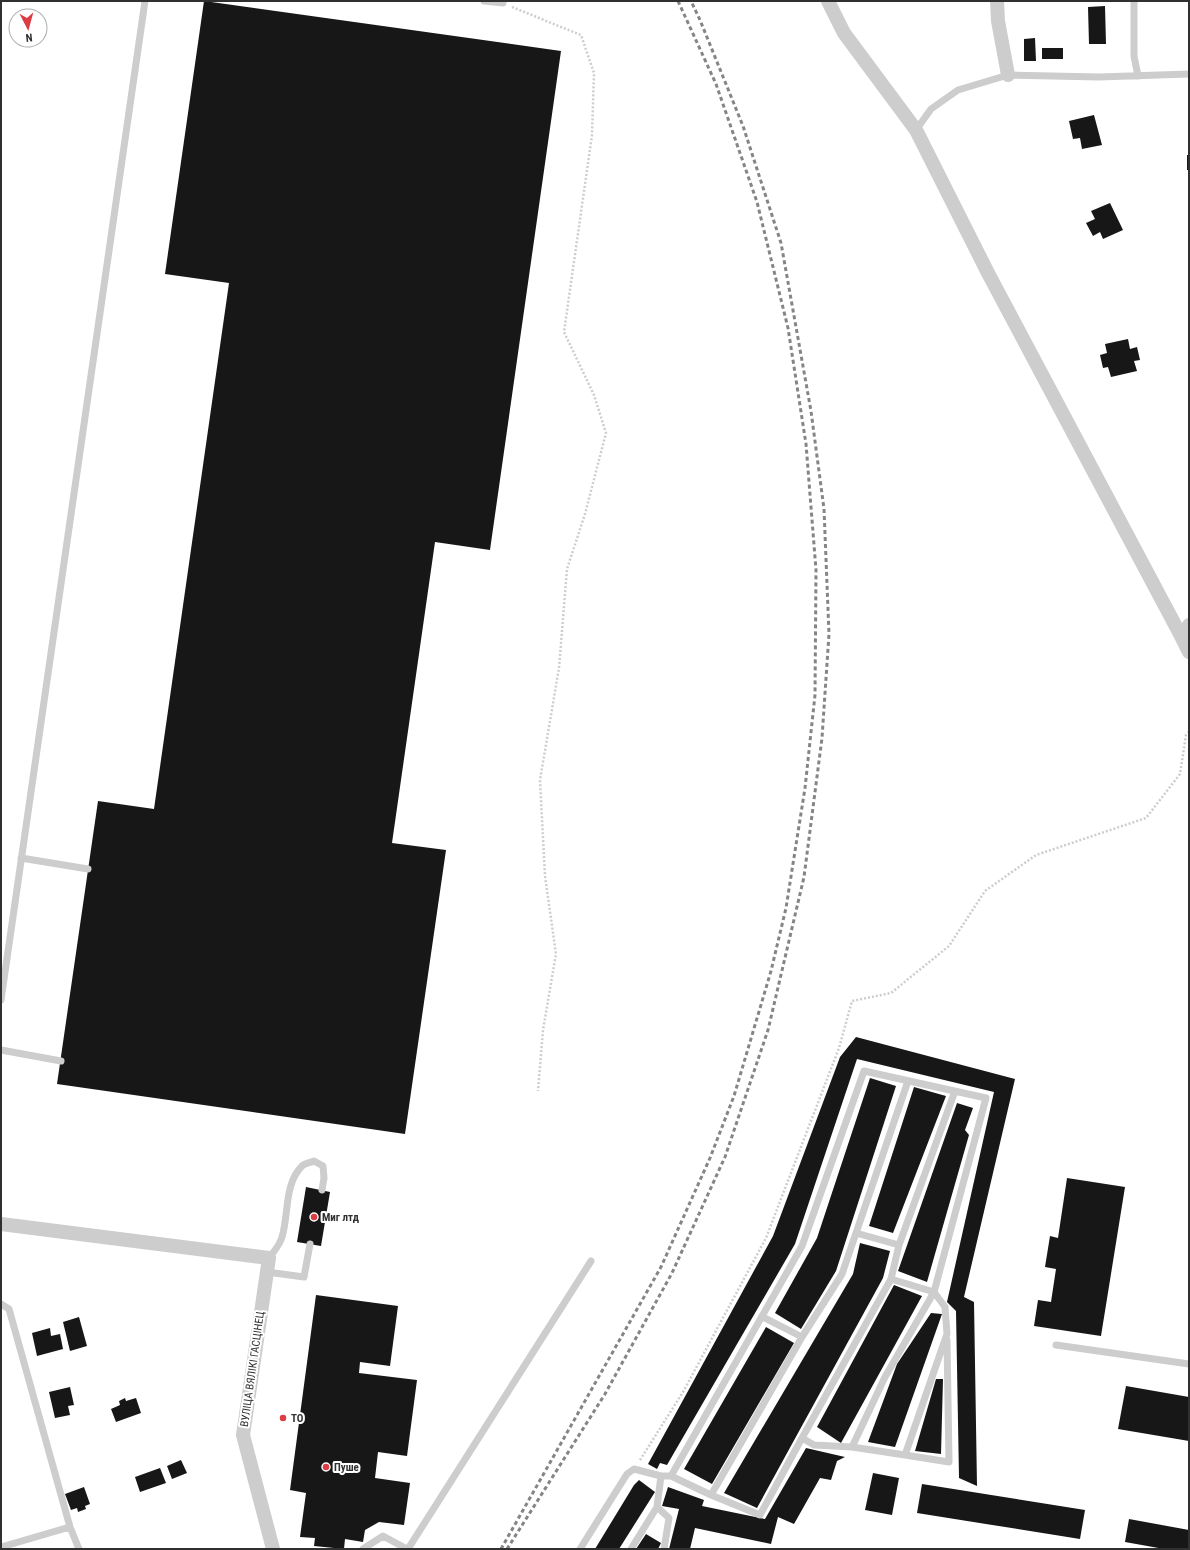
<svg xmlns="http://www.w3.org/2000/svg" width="1190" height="1550" font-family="'Roboto Condensed',sans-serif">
<rect width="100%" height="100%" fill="#fff"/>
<!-- building -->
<path fill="#171717" d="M204,1l357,50 -71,499 -55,-8 -43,301 54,7 -41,284 -348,-50 41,-283 56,8 75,-526 -64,-9z
M1105,6l1,38h-17l-1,-37z
M1035,38l1,23h-12v-22z
M1042,48h21v11h-21z
M1094,115l8,30 -20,4 -2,-11 -7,1 -4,-18z
M1187,155h2v15h-2z
M1110,203l13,27 -20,9 -3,-7 -7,4 -7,-13 9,-4 -4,-8z
M1128,339l2,10 7,-2 3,13 -6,1 3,10 -26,6 -3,-10 -5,1 -3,-13 7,-2 -2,-9z
M856,1037l159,42 -51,218 10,5 3,184 -18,-8 -3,-167 -9,-9 47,-210 -137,-33 -62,185 -128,221 -7,-2 -3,6 -9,-5 125,-228 67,-179z
M870,1078l26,8 -60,185 -35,58 -26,-16 42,-75z
M914,1087l32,9 -53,137 -24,-7z
M957,1103l16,5 -8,22 4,5 -42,147 -29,-11z
M1067,1178l58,9 -24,149 -67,-10 4,-26 13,2 5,-33 -11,-2 5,-31 8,2z
M306,1187l24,5 -9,54 -24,-4z
M860,1243l30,8 -7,27 -126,230 -33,-15 129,-219z
M894,1285l28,11 -81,147 -24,-16z
M316,1295l82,11 -8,60 -30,-4 -1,11 58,7 -10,76 -29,-4 -3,26 35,5 -6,42 -25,-3 -14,8 -2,12 -18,-3 -1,10 -30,-3 1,-8 -15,-1 6,-44 -16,-3z
M931,1313l11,1 -47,133 -27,-5 29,-78z
M79,1317l8,29 -17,5 -7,-29z
M766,1327l28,16 -82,141 -28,-15z
M50,1328l1,8 9,-2 3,15 -26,7 -5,-23z
M936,1379h7l-2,75 -26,-3z
M1126,1386l63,11v44l-71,-12z
M70,1387l4,18 -6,1 2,9 -15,3 -6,-26z
M125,1398l1,3 10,-3 5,15 -25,9 -5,-13 9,-4 -1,-4z
M806,1448l39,9 -8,4 -6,19 -11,-2 -26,46 -16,-7 -7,27 -76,-16 -5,21h-21l10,-40 -17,-3 6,-19 36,13 -2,6 63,13z
M181,1460l6,13 -15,6 -5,-13z
M160,1468l6,15 -26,9 -5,-15z
M873,1473l26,5 -7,37 -27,-5z
M639,1480l16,12 -36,57h-24l39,-64z
M922,1484l163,26 -5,29 -163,-26z
M84,1487l6,17 -5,2 1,3 -8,3 -1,-4 -6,2 -6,-16z
M1129,1519l60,11v19h-25l-39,-7z
M646,1534l15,9 -3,6h-22z"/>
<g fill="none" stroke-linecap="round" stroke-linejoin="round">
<!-- path -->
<path stroke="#cdcdcd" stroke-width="2.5" stroke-dasharray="2 2" stroke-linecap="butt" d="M512,7l69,28 13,38 -2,62 -28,197 30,63 12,38 -21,81 -18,55 -8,99 -19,112 5,96 11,78 -13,76 -5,61
M640,1460l43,-68 83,-154 73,-190 13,-47 39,-8 58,-47 36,-55 51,-36 110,-37 34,-44 6,-39 3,-3"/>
<!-- service -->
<path stroke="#cdcdcd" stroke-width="7" d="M484,1l19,2
M1134,1v55l4,20
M916,130l15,-21 27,-19 50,-15 91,2 90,-3
M21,858l67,11
M1,1000l144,-999
M1,1050l60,11
M856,1233l43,12
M269,1258c5,-7 11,-13 13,-21 7,-23 2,-53 20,-71 3,-3 8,-3 12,-5l9,5 1,12 -2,12
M267,1272l37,5 6,-33
M1,1304l8,5 61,218 9,22
M763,1317l39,20
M1056,1345l133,19
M802,1438l89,-159 8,-34 56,-154
M852,1447l53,8 42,-121 -2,-27 -11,-15 -43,-13
M905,1455l44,7 -2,-122
M711,1495l91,-158 40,-63 66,-193
M657,1507l12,11 -5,31
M1,1547l69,-20
M363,1549l20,-13 24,13
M408,1549l183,-288
M580,1549l47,-75 7,-5 27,7h10l40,19 49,20 42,-77 12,7 38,2 33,-70 49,-85 52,-194 -122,-27 -62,175 -131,230
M631,1549l26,-42 4,-31"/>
<!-- minor -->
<path stroke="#cdcdcd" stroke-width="14" d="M828,1l16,32 72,97 72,143 193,363
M997,1l1,20 10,54
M1189,625l-8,11 8,16
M1,1224l268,34 -26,177 30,114"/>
<!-- rail -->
<path stroke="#858585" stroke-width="3" stroke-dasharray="4 3" stroke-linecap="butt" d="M501,1549l160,-282 49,-109 24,-62 37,-125 15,-63 19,-120 10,-93 1,-125 -10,-126 -18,-116 -31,-126 -41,-118 -38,-83
M507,1549l98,-155 67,-121 53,-116 43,-127 36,-153 18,-139 7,-104 -5,-125 -13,-98 -30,-168 -38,-117 -43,-106 -9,-19"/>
</g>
<!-- markers -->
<g fill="#dc3c43" stroke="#fff" stroke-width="1.5">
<circle cx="314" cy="1217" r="4"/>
<circle cx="283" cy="1418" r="4"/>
<circle cx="326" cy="1467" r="4"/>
</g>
<g text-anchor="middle" stroke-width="4" stroke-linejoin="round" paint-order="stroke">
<!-- poi labels -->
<g font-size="11" font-weight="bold" fill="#303030" stroke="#fff" text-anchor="start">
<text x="322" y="1221">Миг лтд</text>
<text x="291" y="1422">ТО</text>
<text x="334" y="1471">Пуше</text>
</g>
<!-- street labels -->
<g font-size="11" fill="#303030" stroke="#fff">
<text transform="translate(252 1369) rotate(-82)" y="4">ВУЛІЦА ВЯЛІКІ ГАСЦІНЕЦ</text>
</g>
</g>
<!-- border -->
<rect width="1190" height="1550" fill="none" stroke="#303030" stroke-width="4"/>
<!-- north arrow -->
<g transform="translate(28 28) rotate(174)"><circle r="19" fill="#ffffff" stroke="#acacac"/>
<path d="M0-3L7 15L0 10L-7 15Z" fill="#dc3c43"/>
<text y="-6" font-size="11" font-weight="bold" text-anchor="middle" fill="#303030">N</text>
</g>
</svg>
